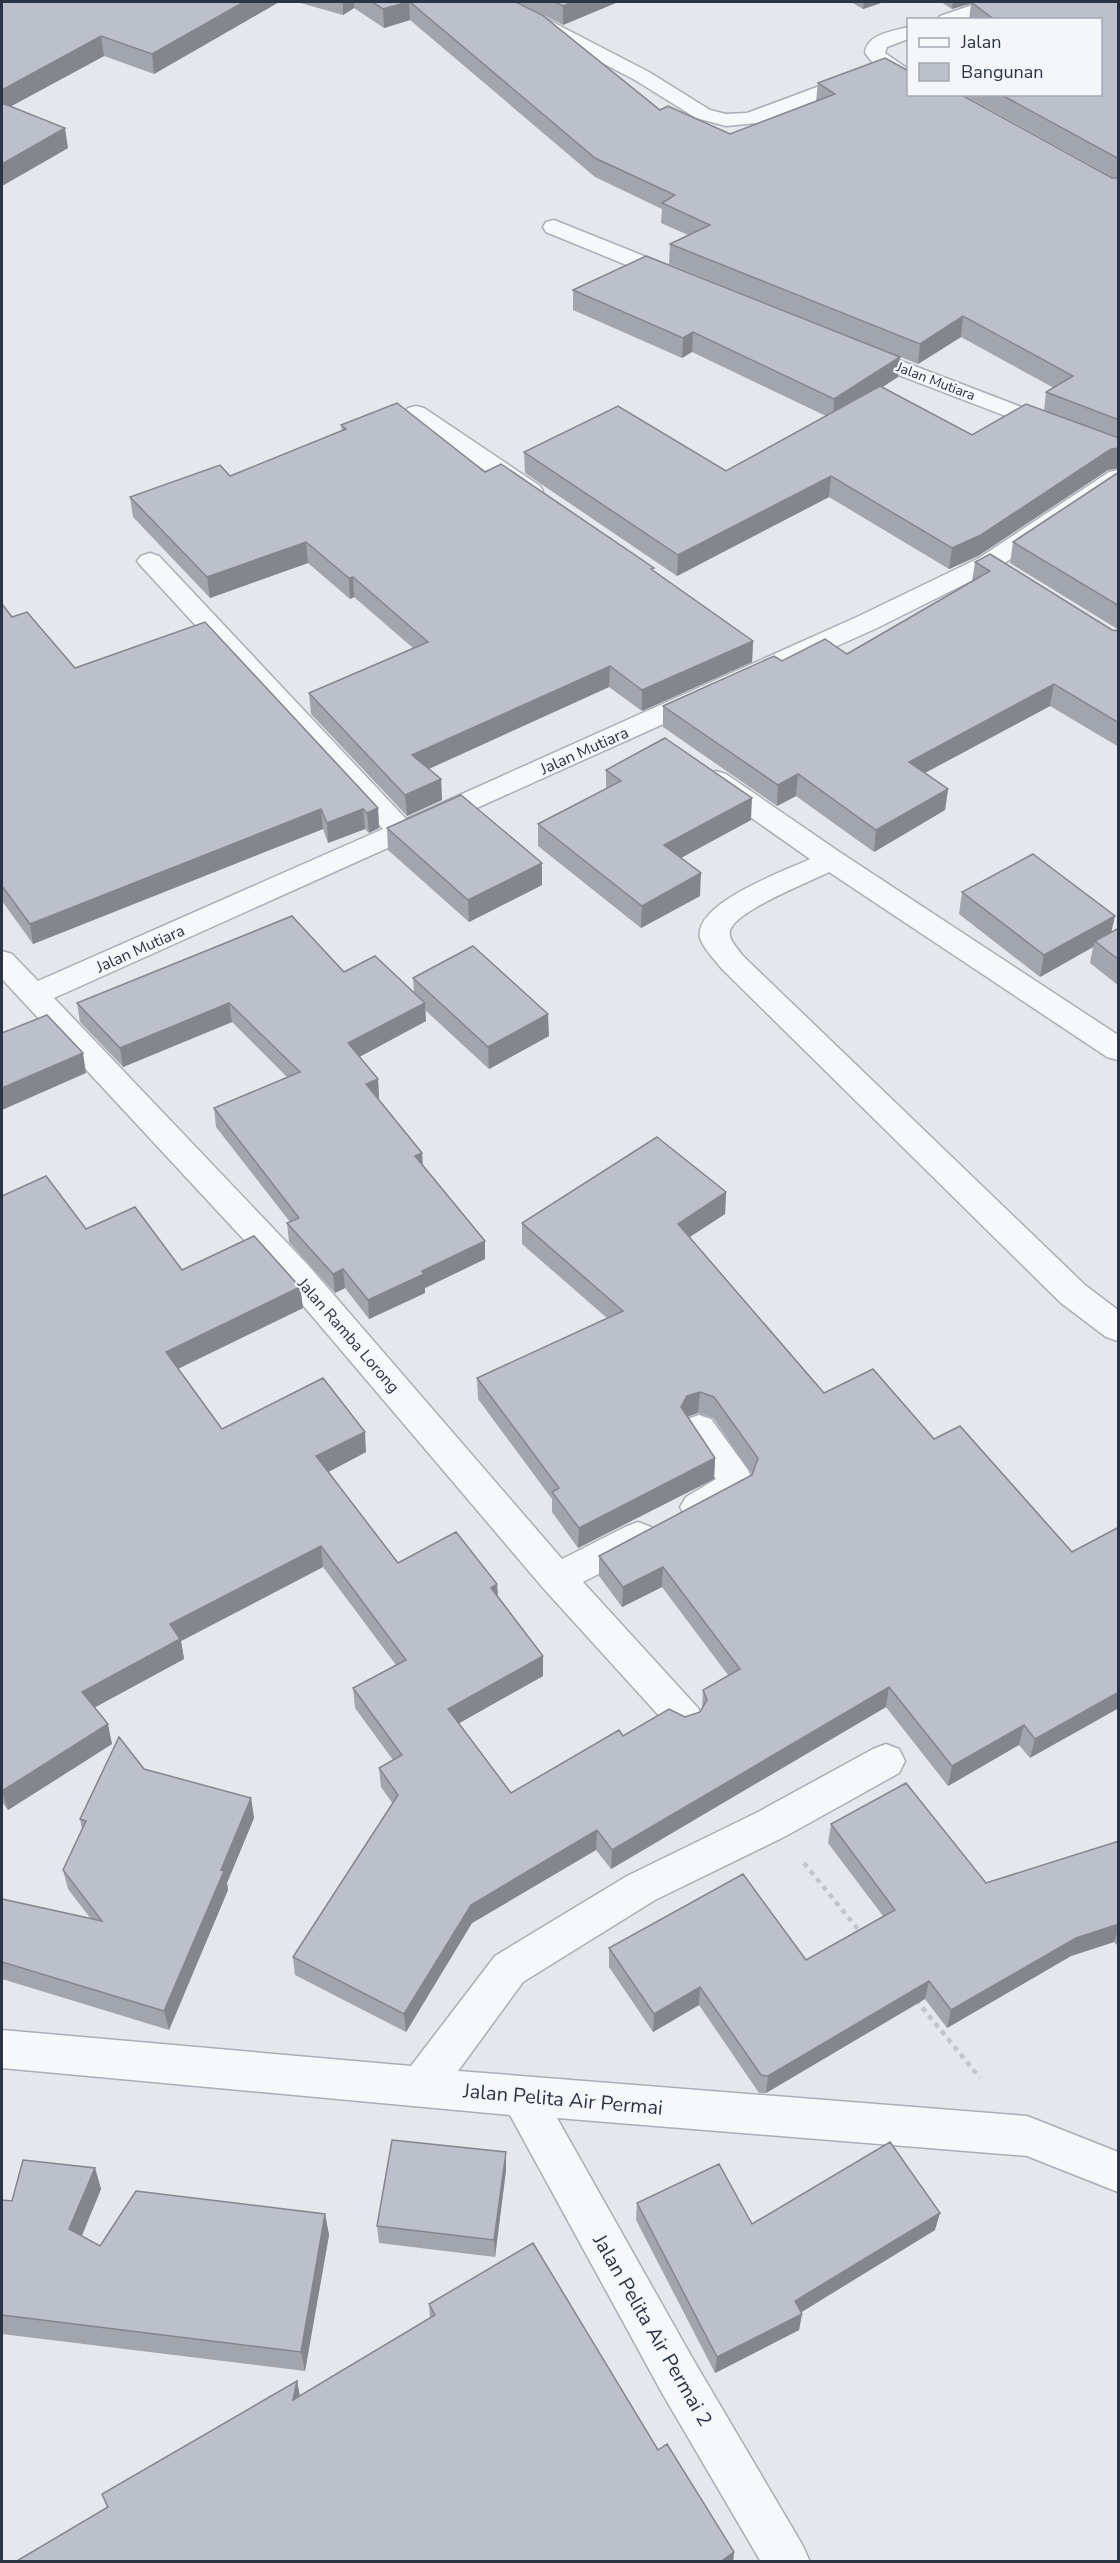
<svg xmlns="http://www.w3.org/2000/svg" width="1120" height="2563" font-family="'Nunito Sans',sans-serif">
<rect width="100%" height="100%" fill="#e4e7ec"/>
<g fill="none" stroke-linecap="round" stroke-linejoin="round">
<!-- street-tunnel -->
<path stroke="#bfc3cb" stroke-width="40" stroke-dasharray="40 20" stroke-linecap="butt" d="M715,1755l33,41"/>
<defs>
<path id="street" d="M490,2h24l135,70 61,38 16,4 21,-1 105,-39h14l3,4 -3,4 -109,41 -31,3 -30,-8 -61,-38 -142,-74z
M981,2h27l-3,4 -38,14h-30l3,-4z
M908,27v12l-21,8 -2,6 23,16v14l-32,-16 -11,-14c1,-19 29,-22 43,-26z
M554,220l130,52 3,5 -3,5 -8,2 -8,-2 -122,-50 -3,-5 3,-5z
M857,344l261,100v15l-269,-103 -4,-5 4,-5z
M416,406l8,2 116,78 3,5 -3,5 -9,2 -9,-2 -114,-78 -4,-5 4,-5z
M1118,470v18l-121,80 -120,60 -823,370 254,267 254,294 63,-32 13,-5 13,5 5,10 -5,10 -68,35 115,126 6,11 -6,11 -13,5 -13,-5 -128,-141 -260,-306 -282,-304v-28l10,3 26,27 345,-152 -242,-263 -4,-5 4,-5 9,-3 9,3 247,263 453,-203 120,-58 130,-86z
M716,771l10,3 115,79 277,182v25l-11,-3 -278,-185c-19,10 -95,39 -99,59 -2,9 8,17 12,24l343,330 33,25v31l-12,-4 -45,-34 -339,-334c-7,-9 -19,-21 -22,-31 -7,-35 85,-67 110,-79l-104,-73 -4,-6 4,-6z
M699,1415l12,4 37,51 6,15c-7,13 -40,35 -55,36 -4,0 -9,-3 -13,-4l-6,-10 6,-10 30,-18 -34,-50 5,-10z
M886,1744l13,5 6,12 -6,12 -113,63 -131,64 -132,82 -65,89 569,45 91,36v40l-91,-36 -470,-38 137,243 109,185 7,16h-49l-99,-169 -152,-278 -508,-47v-38l409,36 84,-110 132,-80 131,-64 115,-63z"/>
</defs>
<!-- street casing -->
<use href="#street" stroke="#a9aeb7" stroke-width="3"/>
<!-- path -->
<path stroke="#c2c5cb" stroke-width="4.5" stroke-dasharray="5 5" stroke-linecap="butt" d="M804,1863l58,71
M916,2000l64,78"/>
<!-- street -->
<use href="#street" fill="#f7f8fa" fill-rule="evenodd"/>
</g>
<!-- wall -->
<path fill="#a1a5ae" d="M2,2h277l-125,72 -50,-18 -94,51 58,41 -66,38z
M297,2h219l144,108 70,24 86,-33 2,-18 91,-12 205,107 -152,-84h139v-74h-132l2,-17 -19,6 -11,-7h178v466l-11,2 -130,86 -29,13 -120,-72 -152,79 -152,-103 -1,-21 202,19 100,-55 -134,-64 -10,6 -109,-48v-20l325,87 -16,10 90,48 72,-24 2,-19 8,-4 -93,-51 -43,27 -249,-100 1,-20 18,-9 -27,-12 1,-14 -67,-32 -185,-157 -26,8 -30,-20 -11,7z
M518,2h100l-55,23z
M851,2h33l-21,7z
M341,425l144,47 169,99 99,70 -1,21 -110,49 -33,-24 -180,82 12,10 1,21 -35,16 -96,-102 -2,-21 104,-45 -59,-51 -4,2 -42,-36 -98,35 -77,-81 -3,-20 100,-21 112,-45z
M1119,472v158l-109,-67 3,-21z
M975,562l137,68 7,1v116l-69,-41 -125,67 23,16 -3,21 -71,42 -78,-56 -19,10 -114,-79v-21l119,-45 65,-7 125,-73z
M2,604l10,13 63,51 303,140 1,20 -10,5 -4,-4 -37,14 -5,-14 -290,115 -31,-43z
M606,770l145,50 -70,38 19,38 -59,32 -103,-82v-22l68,-35z
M387,828l155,57 -73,37 -81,-72z
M962,892l149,40 8,-4v58l-29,-23 3,-16 -53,30 -81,-63z
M344,972l70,20 -1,-14 136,58 -60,33 -64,-59 1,11 -67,36 19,22 1,19h-1l44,55 1,12 62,76v18l-60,29v5l-56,26 -24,-31 -10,5 -46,-51 -2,-19 3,-1 -74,-95 -2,-19 73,-31 -55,-55 -109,45 -43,-45 -3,-19z
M726,1192l-1,22 -35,23 134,156 110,46 138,113 47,-25 -89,231 -11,-13 -71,41 -62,-79 -275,162 -15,-19 -124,73 -66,109 -111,-57 -2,-18 100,-153 -12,-17 -2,-19 14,-8 -38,-52 -2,-20 43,-23 -73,-98 -142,74 3,18 -90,49 18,36 -104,66 -6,-8v-606l180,74 118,17 3,21 -125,61 44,60 144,23 -38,20 70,91 99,21 1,12 45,60v20l-85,47 53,70 112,-57 77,-24 2,-2 1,-20 25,-15 -66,-88 -40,20 -23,-31v-20l153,-81v-1l-39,-56 -15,-5 -11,4 28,41 -1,21 -136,69 -26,-36v-13l-74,-100 -1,-21 130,-60 -85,-74v-21z
M144,1769l107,29 3,20 -27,65 1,7 -59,140 -167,-51v-80l89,20 -23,-30 -5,-19 19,-41 -2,-10z
M831,1824l155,59 133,-42v106l-5,-5 -43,14 -124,72 -22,-29 -159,94h-7l-60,-88 -46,27 -44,-65v-19l197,12 77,-44 -55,-73z
M95,2168l6,21 -19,47 18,10 225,-32 4,21 -24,136 -303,-37v-134l10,1z
M506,2170l-11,87 -116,-14 -2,-17z
M637,2203l115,21 183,6 -134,82 1,2 -3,16 -84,43 -79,-153z
M429,2304l229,146 76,102 -1,10h-718l92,-54 -5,-14 195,-113 3,15 130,-78z"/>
<!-- shaded-wall -->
<path fill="#83868d" d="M244,2h35l-125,72 -2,-20z
M343,2h11v6l-11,7z
M409,2l1,18 -26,8 -1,-19z
M573,2h45l-55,23v-19z
M864,2h20l-21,7z
M953,2h23l-24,7z
M101,36l3,20 -102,55v-21z
M65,128l3,20 -66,38v-22z
M963,316l-2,21 -43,27 2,-20z
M693,332l-1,20 -10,6 1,-20z
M900,357l-2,20 -65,42 1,-20z
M1119,448v20l-11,2 -130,86 -29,13 3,-21 159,-99z
M831,476l-2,21 -152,79 1,-21z
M306,542l2,21 -98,35 -3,-21z
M353,577l1,20 -4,2 -1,-21z
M753,641l-1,21 -110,49v-21z
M610,666l-1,21 -196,89 -1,-21z
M1054,684l-4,22 -144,77 3,-21z
M798,774l-2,22 -19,10 1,-21z
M441,779l1,21 -35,16 -2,-21z
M948,789l-3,21 -71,42 2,-22z
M752,798l-1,22 -87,47v-22z
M378,808l1,20 -10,5 -2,-20z
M321,809l2,20 -290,115 -3,-20z
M363,809l2,20 -37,14 -1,-20z
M542,863v22l-73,37 -1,-22z
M701,873l-1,23 -59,32 1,-22z
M1115,916l-5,22 -15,3 -2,6 -53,30 4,-22z
M229,1003l3,19 -109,45 -3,-19z
M425,1003l1,18 -76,41 -2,-19z
M548,1014l1,22 -60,33 -1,-22z
M83,1053l3,20 -84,37v-22z
M378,1079l1,19 -12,5 -1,-19z
M422,1153l1,18 -8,-15z
M726,1192l-1,22 -48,31 1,-21z
M485,1241v18l-60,29v5l-56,26 -1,-19 54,-29z
M343,1269l2,19 -10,5 -2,-19z
M300,1287l3,21 -134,65 -3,-21z
M700,1392l-2,21 -12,4 -5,-10 6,-11z
M365,1432l1,20 -47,25 -3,-21z
M715,1458l-1,21 -136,69 1,-20z
M321,1546l2,21 -142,74 3,18 -98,53 -4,-20 88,-68z
M663,1567l-1,20 -40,20 1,-20z
M497,1584l1,21 -7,-17z
M543,1656v20l-94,53 -1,-20z
M889,1687l-3,20 -275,162 1,-19z
M1119,1692v16l-89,50 5,-19z
M108,1724l4,20 -104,66 -6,-19z
M1024,1725l-5,20 -71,41 4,-20z
M251,1798l3,20 -27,65 1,7 -59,140 -5,-19 57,-141z
M597,1830l-1,20 -124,73 -66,109 -2,-18 67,-109z
M1119,1924v4l-5,14 -43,14 -124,72 4,-18 125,-72z
M929,1981l-4,18 -159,94 2,-17z
M700,1987l-1,18 -46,27 1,-18z
M506,2152v18l-11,87 -1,-17z
M95,2168l6,21 -25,60 -7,-20z
M940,2213l-5,17 -143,88 3,-17z
M325,2214l4,21 -24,136 -4,-19z
M802,2314l-3,16 -84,43 2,-16z
M297,2381l3,17 -7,2z
M734,2552l-1,10h-13z"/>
<!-- building -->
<path fill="#bbc0ca" stroke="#83868d" stroke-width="1.5" d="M2,2h242l-92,52 -51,-18 -99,54z
M372,2h36l-25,7z
M410,2h106l26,13 118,95 8,-4 62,28 105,-40 -17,-11 67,-25 24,13v23h51l152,84h7v242l-73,-28 27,-16 -110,-60 -43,28 -250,-100 40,-19 -48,-22 13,-8 -80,-37z
M555,2h18l-10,4z
M971,2h148v157l-119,-65h101v-74h-106z
M2,103l63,25 -63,36z
M646,256l254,101 -66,42 -141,-67 -10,6 -110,-48z
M880,386l92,49 54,-31 93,34v10l-8,1 -130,86 -29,13 -121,-72 -153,79 -154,-103 94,-46 108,65z
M397,403l88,69 16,-8 153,104 -3,1 102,72 -111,49 -32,-24 -198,89 29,24 -36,16 -96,-102 119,-51 -75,-65 -4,1 -43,-36 -99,35 -77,-80 90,-32 10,11 116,-47 -5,-4z
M1119,472v134l-106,-64z
M990,554l122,76 7,1v92l-65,-39 -145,78 39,27 -72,41 -78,-56 -20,11 -115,-79 111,-50 8,5 43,-22 22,15 143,-83 -15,-9z
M2,604l10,13 15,-5 48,56 130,-46 173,186 -11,5 -4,-4 -36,14 -6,-14 -291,115 -28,-38z
M665,738l87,60 -88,47 37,28 -59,33 -104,-82 83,-43 -15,-11z
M461,795l81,68 -74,37 -81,-72z
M1033,854l82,62 -71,39 -82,-63z
M292,916l52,56 31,-16 50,47 -77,40 30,36 -12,5 56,69 -7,3 70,85 -63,30 2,3 -56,26 -25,-31 -10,5 -46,-51 12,-5 -85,-110 86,-36 -71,-69 -109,45 -43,-45z
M1119,928v32l-24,-19z
M473,946l75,68 -60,33 -75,-69z
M47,1015l36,38 -81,35v-55z
M657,1137l69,55 -48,32 146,169 49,-24 61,70 26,-13 112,126 47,-25v165l-84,47 -11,-14 -72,41 -63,-79 -277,163 -15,-20 -126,75 -67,109 -111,-57 105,-162 -19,-27 23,-13 -49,-67 53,-28 -85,-114 -151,78 10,15 -98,53 26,32 -106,67v-595l44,-20 40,53 49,-22 47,63 72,-34 46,51 -134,65 56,77 101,-51 42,54 -49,24 82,107 58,-31 41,52 -6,4 52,68 -95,53 63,84 108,-63 4,6 46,-27 16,8 15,-5 7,-12 -4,-10 37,-21 -77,-102 -40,20 -24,-31 153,-81 6,-17 -44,-61 -14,-5 -13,4 -6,11 34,51 -136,70 -27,-36 7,-4 -82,-110 146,-67 -101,-88z
M119,1737l25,32 107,29 -30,72 3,1 -60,140 -162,-49v-63l100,22 -39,-51 23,-49 -6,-2z
M906,1783l80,100 133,-42v83l-43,14 -125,72 -22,-29 -161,95 -7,-1 -61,-88 -46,27 -45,-66 134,-74 63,86 89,-50 -64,-86z
M392,2140l114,12 -12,88 -117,-14z
M890,2142l50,71 -145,88 7,13 -85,43 -80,-154 82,-39 33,60z
M23,2160l72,8 -26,61 31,17 36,-55 189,23 -24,138 -299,-37v-115l10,1z
M533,2243l125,207 9,-6 67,108 -14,10h-705l93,-55 -6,-13 195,-113 -4,19 142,-85 -6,-11z"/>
<g text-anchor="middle" stroke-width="4.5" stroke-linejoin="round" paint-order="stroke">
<!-- far-street labels -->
<g font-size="14" fill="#2b3445" stroke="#f4f6f9">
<text transform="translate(936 381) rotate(21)" y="5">Jalan Mutiara</text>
</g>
<!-- street labels -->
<g font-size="16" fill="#2b3445" stroke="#f4f6f9">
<text transform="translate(584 750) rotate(-24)" y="6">Jalan Mutiara</text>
<text transform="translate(140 948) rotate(-24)" y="6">Jalan Mutiara</text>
<text transform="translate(349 1335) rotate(49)" y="6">Jalan Ramba Lorong</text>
</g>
<!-- near-street labels -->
<g font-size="20" fill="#2b3445" stroke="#f4f6f9">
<text transform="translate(563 2099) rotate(5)" y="7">Jalan Pelita Air Permai</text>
<text transform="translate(653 2330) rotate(60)" y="7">Jalan Pelita Air Permai 2</text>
</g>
</g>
<!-- border -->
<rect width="1120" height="2563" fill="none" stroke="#2b3445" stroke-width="6"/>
<!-- legend -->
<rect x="907" y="18" width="195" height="78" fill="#f4f6f9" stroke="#a4a8b1" stroke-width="1.5"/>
<rect x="919" y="38" width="30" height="9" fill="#f7f8fa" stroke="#a4a8b1" stroke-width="1.5"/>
<text x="961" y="48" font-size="18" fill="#2b3445">Jalan</text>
<rect x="919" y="63" width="30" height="18" fill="#bbc0ca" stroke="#a4a8b1" stroke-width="1.5"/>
<text x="961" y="78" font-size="18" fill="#2b3445">Bangunan</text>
</svg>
